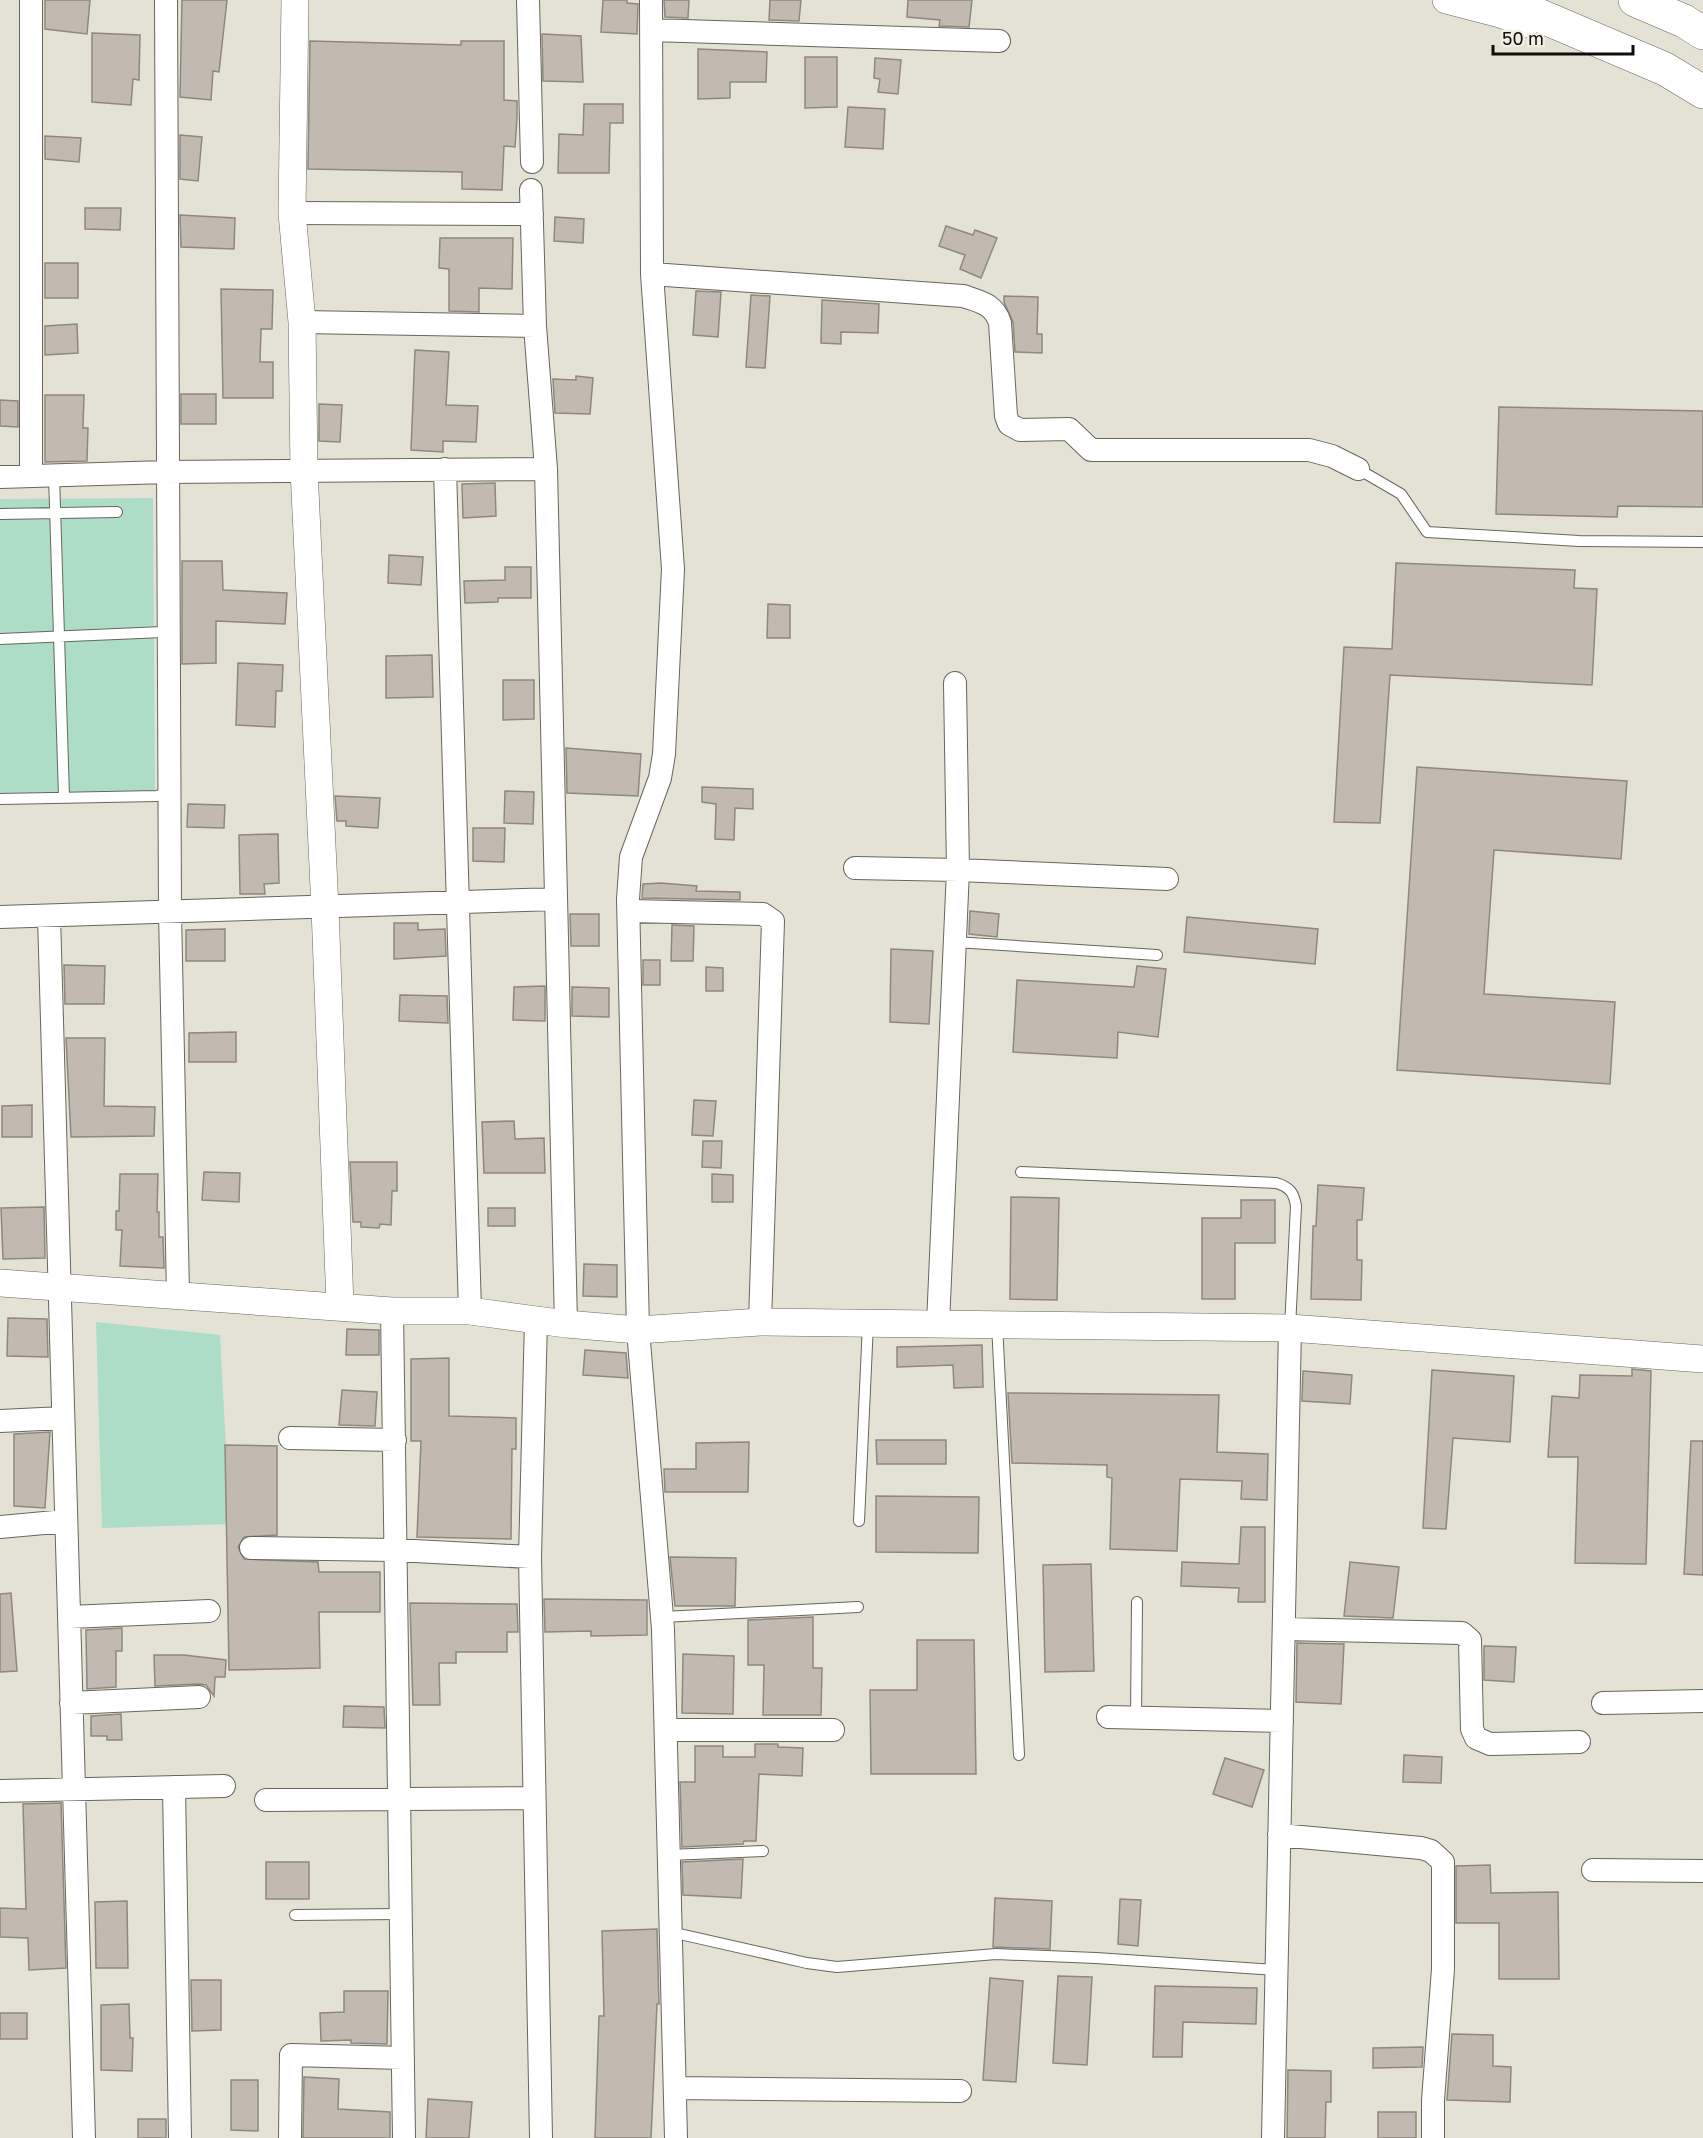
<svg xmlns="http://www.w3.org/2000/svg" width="1703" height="2138" font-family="'Golos Text',sans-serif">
<rect width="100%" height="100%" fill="#e4e2d5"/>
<!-- green -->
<path fill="#adddc7" d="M153,498l2,295h-155v-294z
M96,1322l124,13 10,189 -128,4z"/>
<!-- building -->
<path fill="#c2bab0" stroke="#8f887e" stroke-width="1.5" d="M45,0h45l-3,34 -42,-5z
M182,0h45l-8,72 -6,-1 -2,29 -31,-3z
M603,0h24v3l11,1 -1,30 -36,-2z
M664,0h25l-1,18 -23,-1z
M770,0h31l-2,21 -30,-1z
M908,0h64l-3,27 -30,-1 1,-6 -33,-3z
M92,33l48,2 -1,45 -6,-1 -2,26 -39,-3z
M542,34l39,2 2,46 -40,-1z
M310,41l151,4v-4h43v59l13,1v17l-2,29 -11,-1 -2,44 -40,-1v-17l-154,-3z
M698,49l69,3 -1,30h-36v16l-32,1z
M805,57h32v50l-32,1z
M875,58l26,2 -3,34 -20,-2 2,-13 -6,-1z
M584,104h39v19h-13l-1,50h-51l1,-39 24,1z
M848,107l37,2 -2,40 -38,-2z
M180,135l22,2 -4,44 -18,-2z
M45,136l36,2 -2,24 -34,-3z
M85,208h36l-1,22 -35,-1z
M180,215l55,3 -1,31 -53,-2z
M555,217l29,2 -1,24 -29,-2z
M946,226l27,9 2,-5 22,8 -16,40 -21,-9 5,-14 -26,-9z
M440,238h73l-1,51 -33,-1v24l-30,-1v-42l-10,-1z
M45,263h33v35h-33z
M221,289l52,1 -1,39h-11l-1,33h13v36h-50z
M696,291l25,1 -3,45 -25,-2z
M751,295l19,1 -5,72 -19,-1z
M1004,296l34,1 -1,37h5v19l-27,-1 -2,-30 -9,-20z
M822,300l57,4 -1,29 -37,-1v12l-20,-1z
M77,324l1,29 -33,2v-29z
M415,350l34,2 -3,53 32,1 -2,36 -33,-1v11l-32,-2z
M576,376l17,2 -3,36 -35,-1 -2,-34 23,1z
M181,394h35v30h-35z
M45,395h39l-1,33h5l-1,33 -42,1z
M0,400l18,1v26l-18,-1z
M319,404l23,1 -2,37 -21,-1z
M1499,407l204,4v96l-85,-1 -1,11 -121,-3z
M495,483l1,33 -33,2 -1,-34z
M389,555l34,2 -2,28 -33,-2z
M182,561h40l1,29 64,3 -2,31 -69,-3v42l-34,1z
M1396,563l179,7 -1,18 23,1 -5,96 -202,-10 -10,148 -46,-1 10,-175 48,2z
M505,567h26v31h-33v4l-33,1 -1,-22 41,-1z
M768,604l22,1v33h-23z
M432,655l1,42 -47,1v-42z
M238,663l45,2 -1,26h-6l-1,36 -39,-2z
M503,680h31v39l-31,1z
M566,748l75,6 -3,42 -71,-3z
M1417,767l210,14 -6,78 -127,-9 -10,144 131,8 -5,82 -213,-14z
M702,787l51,2v20l-18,-1 -1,32 -19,-1 1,-35 -14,-2z
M505,791l29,1 -1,32 -29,-1z
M335,796l45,2 -2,30 -32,-2v-5h-9z
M188,804l37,1 -1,23 -37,-1z
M473,828h32l-1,34 -31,-1z
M278,834l1,49 -15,1 1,10h-25l-1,-59z
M661,883l36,3 -1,5 44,1v8l-98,-2 1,-14z
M970,911l29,3 -2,23 -28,-3z
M570,914h29v32h-28z
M1187,917l131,12 -3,35 -131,-12z
M394,923h24v7l27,-1 1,27 -52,3z
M672,925l22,1 -1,35h-22z
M225,929v32h-39v-31z
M891,949l42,2 -4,73 -39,-2z
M643,960h17v25h-17z
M64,965l41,1 -1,38h-39z
M1137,966l29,3 -8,68 -40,-5 -1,26 -104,-6 4,-72 117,7z
M706,967l17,1v23h-17z
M545,986v35l-32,-1 1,-33z
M572,987l37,1v29l-37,-1z
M400,995l47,1 1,27 -49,-2z
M236,1032v30h-47v-29z
M66,1038h39l-1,68 51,1 -1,29 -83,1z
M694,1100l22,1 -3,35 -21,-1z
M32,1105v32h-30v-31z
M514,1121l1,18 29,-1 1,35h-61l-2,-51z
M703,1141h19l-1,27 -19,-1z
M350,1162h47v29h-5l-1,34 -11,-1 -1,4 -18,-1v-5h-8z
M204,1172l36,1 -1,29 -37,-2z
M120,1174h38l-1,38h2v25h4l1,31 -44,-2 2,-36h-6v-19h3z
M712,1174l21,1v27h-21z
M1318,1185l46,3 -2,32h-5v40h5l-1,40 -50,-1 2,-73h3z
M1011,1197l48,1 -2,102 -47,-1z
M1241,1200h34v43h-40v56h-33v-81h39z
M44,1207l1,51 -42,1 -2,-51z
M488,1208h27v18h-27z
M584,1264l33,1v32l-34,-1z
M8,1318l39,1 1,38 -41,-1z
M347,1329l32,1v25h-33z
M982,1345l1,42 -29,1 -1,-23 -56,2v-20z
M585,1350l41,3 2,25 -45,-3z
M449,1358v58l67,2v31h-4l-1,90 -94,-2 4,-96h-10v-82z
M1632,1369l19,2 -5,193 -71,-1 3,-106h-30l4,-61 27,2 1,-23 52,1z
M1432,1370l82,6 -4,66 -57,-4 -7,91 -23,-1z
M1303,1371l49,4 -2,29 -48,-3z
M342,1390l35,2 -2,34 -36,-1z
M1008,1393l211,2 -2,57 51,2 -1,46 -26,-1 1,-18 -62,-2 -3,72 -67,-2 2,-71 -5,-1v-12l-95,-2z
M50,1432l-5,76 -31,-2v-72z
M876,1440h70v24h-69z
M1691,1441h12v134l-19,-1z
M749,1442l-1,50h-83l-1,-23h32v-26z
M225,1445l52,1v89l-33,2 -6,10 6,12 74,3 1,10h61v40h-61l1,56 -91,2z
M876,1496l103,1 -1,56 -102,-1z
M1241,1527h24v75h-27l1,-14 -58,-2 1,-24 57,2z
M670,1557l66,1 -1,48h-60z
M1350,1562l49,5 -6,51 -49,-2z
M1091,1564l3,107 -49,1 -2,-107z
M11,1593l6,78 -17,1v-78z
M544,1599l103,1v35l-56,1v-5l-46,1z
M410,1603l107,1 1,28h-11v20h-51v11h-17l1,42h-27z
M813,1617v51h9l-1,47h-58l1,-50h-16v-45z
M122,1628v23h-6v36l-29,2 -1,-59z
M917,1640h57l2,134h-105l-1,-84h47z
M1297,1643l47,1 -3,60 -45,-2z
M1484,1646l32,1 -2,35 -30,-2z
M683,1654l51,2 -1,58 -51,-1z
M154,1655h30l42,5 -1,17h-10l-1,19 -8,-11 -7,-1 -44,2z
M344,1706l40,1 1,21 -42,-1z
M121,1714l1,26h-15v-4h-16v-20z
M755,1744h23v3l25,1 -1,28 -43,-2 -3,67h-12l-1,3 -61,3 -2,-65h15v-36h28v11h32z
M1404,1755l38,2 -1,26 -38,-1z
M1225,1758l39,12 -12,37 -39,-13z
M61,1803l5,165 -37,2 -1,-32 -28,-1v-29l26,1 -3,-105z
M743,1859l-2,39 -58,-3 -1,-33z
M266,1862h43v37h-43z
M1490,1865l1,28 67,-1 1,87h-60v-56h-43v-57z
M995,1898l57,3 -2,48 -57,-2z
M1120,1899l21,1 -3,46 -20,-2z
M127,1901l1,67h-32l-1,-66z
M657,1929l2,75h-2l-6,134h-56l4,-122h5l-2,-85z
M1058,1976l34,1 -5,88 -34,-2z
M990,1978l33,3 -7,101 -33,-2z
M191,1980h30v50l-29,1z
M1155,1986l102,2 -1,36 -73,-2 -1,35h-29z
M344,1991h44l-1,53 -36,-1v-3l-30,1 -1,-28 24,-1z
M129,2004l1,34h3l-1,33 -31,-1v-65z
M0,2013h27v26h-27z
M1452,2034l41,1v31l18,1 -1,35 -63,-2z
M1423,2047l-1,20 -49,1v-20z
M1288,2070l43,1v31h-5l-1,36h-38z
M304,2077l35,2 -1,30 52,3v26h-87z
M231,2080h27v51l-27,-1z
M428,2099l44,3 -3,36h-43z
M1378,2112h38v26h-38z
M138,2119h28v19h-28z"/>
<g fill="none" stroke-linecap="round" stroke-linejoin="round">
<defs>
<path id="service" d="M1358,469l43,25 26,38 152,9 124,1
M54,475l10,322
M0,514l117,-2
M0,639l163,-7
M0,799l157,-3 6,-2 3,-6
M955,942l202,13
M1021,1172l255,11c14,4 18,10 20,23l-6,122
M997,1324l22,431
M859,1521l9,-198
M663,1617l195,-10
M1136,1718l1,-116
M669,1855l94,-4
M295,1915l105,-1
M671,1932l136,31 30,4 159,-13 100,4 181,12"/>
<path id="minor" d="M31,0v475
M166,0l4,912 8,382
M528,0l4,162
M651,0l1,274 21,295 -9,185 -4,24 -29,79 -3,42 10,431 25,299 13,509
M651,30l348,11
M531,190l4,136 11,143 20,855
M292,213l240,1
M652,274l311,22c18,6 31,8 37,27l6,93 3,8 11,6 49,-1 22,21h218l23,6 26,13
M302,322l233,4
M445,469l25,842
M0,477l166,-5 380,-3
M855,868l103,2 -3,-187
M629,911l134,3 10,7 -13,401
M49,916l35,1222
M0,917l556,-18
M392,1311l12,827
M536,1320l-6,237 11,581
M938,1324l20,-454 209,9
M0,1421l63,-3
M290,1438l105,2
M0,1527l66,-6
M251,1548l144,2 135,7
M69,1617l140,-6
M1284,1629l178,4 8,7 2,89 4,9 14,6 89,-2
M71,1703l128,-6
M1603,1703l100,-2
M1108,1717l174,4
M666,1730h167
M174,1787l6,351
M0,1791l224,-5
M266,1800l268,-2
M1279,1835l142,13 10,3 12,11v107l-10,131v38
M1593,1870l110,1
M675,2088l285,3
M290,2138l1,-83 112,3
M1273,2138l17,-810"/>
<path id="tertiary" d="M295,0l-3,213 10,109 2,148 21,438 15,397
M1446,0l54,14 26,10
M0,1283l392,28h78l96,13 72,6 122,-8 530,6 413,31"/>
<path id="trunk" d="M1503,0l162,69 38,23
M1635,0l49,21 19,12"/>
</defs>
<!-- service casing -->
<use href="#service" stroke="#68675c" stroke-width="12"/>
<!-- minor casing -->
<use href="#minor" stroke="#68675c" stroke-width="24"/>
<!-- tertiary casing -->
<use href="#tertiary" stroke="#68675c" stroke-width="28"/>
<!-- trunk casing -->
<use href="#trunk" stroke="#68675c" stroke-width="34"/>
<!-- service -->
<use href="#service" stroke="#fff" stroke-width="10"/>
<!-- minor -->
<use href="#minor" stroke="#fff" stroke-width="22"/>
<!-- tertiary -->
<use href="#tertiary" stroke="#fff" stroke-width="27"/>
<!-- trunk -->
<use href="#trunk" stroke="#fff" stroke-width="33"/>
</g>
<!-- scale -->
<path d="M1493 45v9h140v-9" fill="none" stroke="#0f0e0a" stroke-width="3"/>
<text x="1502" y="45" font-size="18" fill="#0f0e0a" stroke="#f1efe3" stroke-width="4.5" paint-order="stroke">50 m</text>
</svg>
